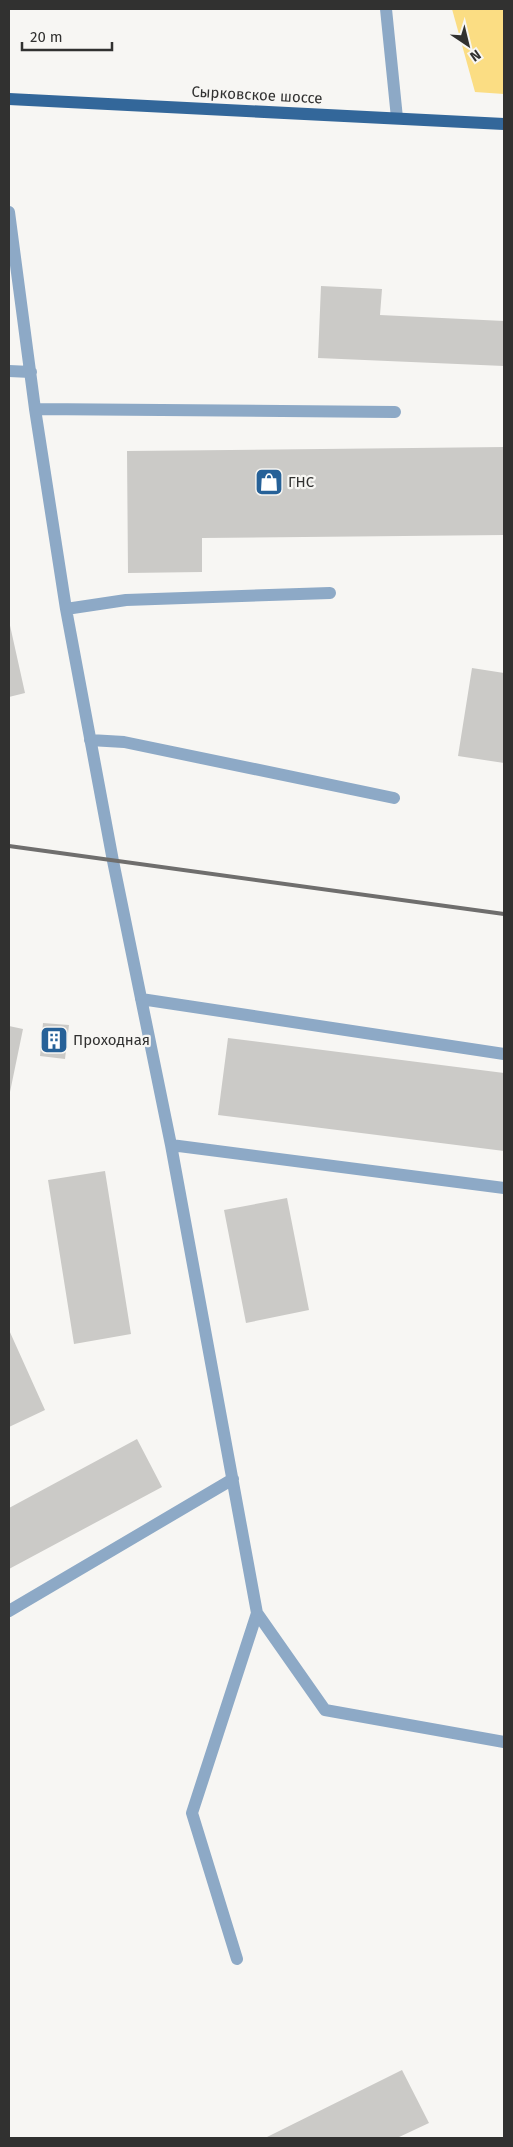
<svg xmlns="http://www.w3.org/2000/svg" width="513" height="2147" font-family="'Fira Sans',sans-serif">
<rect width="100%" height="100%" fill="#f7f6f3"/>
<!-- green -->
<path fill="#fbdd83" d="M452,9h52v85l-29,-2z"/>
<!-- building -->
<path fill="#cbcac7" d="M321,286l61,3 -2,26 124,6v45l-186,-8z
M504,447v88l-302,3v34l-74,1 -1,-122z
M9,621l16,72 -16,4z
M472,668l32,5v90l-46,-7z
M43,1023l26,2 -4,34 -25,-3z
M9,1026l14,3 -13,63h-1z
M228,1038l276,35v78l-286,-36z
M105,1171l26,163 -57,10 -26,-164z
M287,1198l22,112 -63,13 -22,-113z
M9,1330l36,80 -36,17z
M137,1439l25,48 -153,82v-61z
M402,2070l27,53 -32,15h-132z"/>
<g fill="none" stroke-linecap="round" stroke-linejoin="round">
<!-- minor -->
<path stroke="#8da9c6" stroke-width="12" d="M386,9l11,109
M9,212l26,197 31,200 47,252 58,284 86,468 68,97 179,32
M9,371l22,1
M35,409l360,3
M66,609l60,-9 204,-7
M90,740l34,2 270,56
M141,999l363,55
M171,1145l333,43
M9,1611l224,-132
M237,1959l-45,-146 65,-200"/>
<!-- major -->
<path stroke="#33679a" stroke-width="12" d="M9,99l495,25"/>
<!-- rail -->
<path stroke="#6f6e6d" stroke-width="4" d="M9,846l495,68"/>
</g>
<!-- icons -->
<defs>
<symbol id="shop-square" viewBox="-11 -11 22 22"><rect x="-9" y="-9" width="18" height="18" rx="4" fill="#266198" stroke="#f7f6f3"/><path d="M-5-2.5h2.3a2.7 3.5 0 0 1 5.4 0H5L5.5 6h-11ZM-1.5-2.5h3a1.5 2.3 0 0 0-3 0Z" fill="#fff"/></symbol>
<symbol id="building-square" viewBox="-11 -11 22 22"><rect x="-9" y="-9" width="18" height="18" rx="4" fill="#266198" stroke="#f7f6f3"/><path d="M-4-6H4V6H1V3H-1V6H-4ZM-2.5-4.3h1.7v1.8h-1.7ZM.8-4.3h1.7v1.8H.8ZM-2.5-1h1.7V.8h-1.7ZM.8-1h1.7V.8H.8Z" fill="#fff"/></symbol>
</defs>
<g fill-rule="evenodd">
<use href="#shop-square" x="253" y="466" width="32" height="32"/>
<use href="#building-square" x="38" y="1024" width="32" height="32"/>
</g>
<g text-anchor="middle" stroke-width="4.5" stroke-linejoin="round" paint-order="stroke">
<!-- street labels -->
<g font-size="15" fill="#313130" stroke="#f7f6f3">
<text transform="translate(257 95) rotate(3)" y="5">Сырковское шоссе</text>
</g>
<!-- poi labels -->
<g font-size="15" fill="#313130" stroke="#f7f6f3" text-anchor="start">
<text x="288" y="487">ГНС</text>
<text x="73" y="1045">Проходная</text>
</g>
</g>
<!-- border -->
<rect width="513" height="2147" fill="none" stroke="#313130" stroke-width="20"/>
<!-- north arrow -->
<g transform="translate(468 45) rotate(145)" stroke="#f7f6f3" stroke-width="4" paint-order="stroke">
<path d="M0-4L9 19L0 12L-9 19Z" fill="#313130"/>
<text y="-8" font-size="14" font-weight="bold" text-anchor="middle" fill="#313130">N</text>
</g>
<!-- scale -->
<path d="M22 42v8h90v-8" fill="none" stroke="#313130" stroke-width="2.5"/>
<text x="30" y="42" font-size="15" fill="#313130" stroke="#f7f6f3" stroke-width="4" paint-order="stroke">20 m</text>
</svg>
